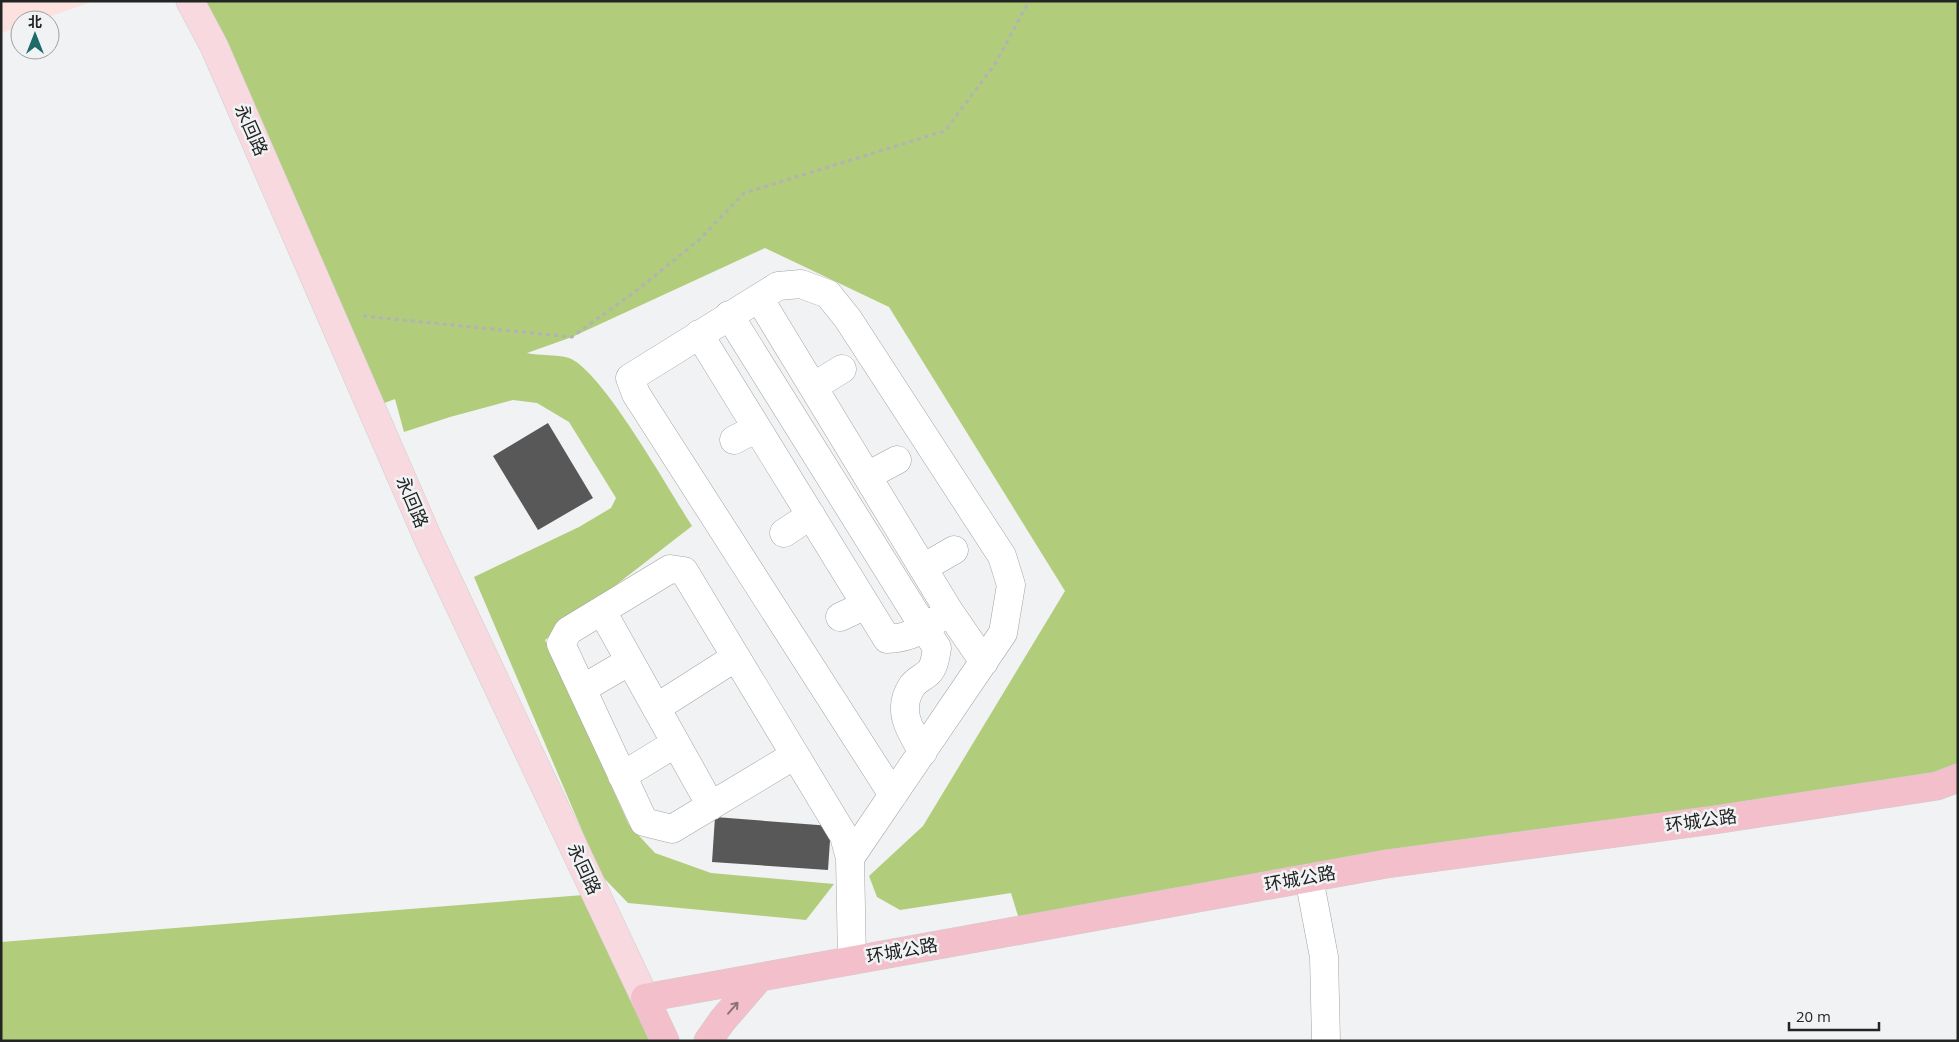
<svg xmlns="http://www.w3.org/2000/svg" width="1959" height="1042" font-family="'Open Sans','Noto Sans SC',sans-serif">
<rect width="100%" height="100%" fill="#f1f2f3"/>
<!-- industrial -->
<path fill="#fce1df" d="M1,1h93l-54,19h-20v7l-19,6z"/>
<!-- forest -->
<path fill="#b1cc7a" d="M199,1h1759v777l-936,151 -11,-36 -111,17 -23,-13 -8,-21 54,-50 142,-235 -176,-284 -124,-59 -193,89 -45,16c13,3 29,1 42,5 33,12 101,134 123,168l-147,114 84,185 26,28 56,20 123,11 -28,36 -178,-17 -27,-28 -127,-298 105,-50 32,-19 5,-10 -47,-76 -32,-19 -24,-3 -63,17 -46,15 -9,-33 -24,9z
M596,894l69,147h-664v-99z"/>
<!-- building -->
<path fill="#595858" d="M548,423l45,75 -55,32 -45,-74z
M715,817l116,9 -3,44 -116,-8z"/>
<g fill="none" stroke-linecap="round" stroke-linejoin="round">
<defs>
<path id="minor" d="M729,315l208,333c-1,6 -2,17 -7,23 -5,6 -13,8 -18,15 -16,24 -2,45 11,66
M699,334l188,305c27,-1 41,-13 62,-28l-190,-313
M813,387l29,-18
M734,440l23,-12
M867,476l30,-16
M784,533l27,-18
M923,568l31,-18
M602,611l109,195
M949,611l35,51
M840,617l26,-12
M582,689l48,-28
M656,708l80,-51
M795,755l-123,74 -28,-7 -83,-178 7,-13 102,-62 14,2 160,265 6,22 2,102
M622,776l54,-33
M850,858l153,-225 8,-48 -9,-29 -154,-237 -20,-25 -27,-10 -23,2 -148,92 6,16 257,401
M1309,878l15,79 2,84"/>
<path id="major" d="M190,1l24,45 216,497 215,455"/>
<path id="highway" d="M665,1041l-20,-43 741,-134 328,-44 223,-34 21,-8
M708,1041l14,-20 38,-44"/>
</defs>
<!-- minor casing -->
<use href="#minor" stroke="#a3a4a5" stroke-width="29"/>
<!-- major casing -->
<use href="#major" stroke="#cfcfcf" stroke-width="29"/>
<!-- highway casing -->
<use href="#highway" stroke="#cfcfcf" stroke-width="29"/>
<!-- path -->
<path stroke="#b2b3b4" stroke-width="3" stroke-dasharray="4 4" stroke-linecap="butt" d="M363,316l209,21 68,-49 60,-49 44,-46 201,-62 50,-67 34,-63"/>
<!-- minor -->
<use href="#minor" stroke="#fff" stroke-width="28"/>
<!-- major -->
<use href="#major" stroke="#f7d9df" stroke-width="28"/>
<!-- highway -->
<use href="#highway" stroke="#f2bfca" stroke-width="28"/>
</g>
<!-- one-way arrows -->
<defs><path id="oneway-shaft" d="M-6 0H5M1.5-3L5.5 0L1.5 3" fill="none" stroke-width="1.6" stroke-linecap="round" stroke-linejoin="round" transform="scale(1.25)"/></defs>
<use stroke="#8a7277" href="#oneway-shaft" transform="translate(733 1008) rotate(-49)"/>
<g text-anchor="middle" stroke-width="5" stroke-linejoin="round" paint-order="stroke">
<!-- street labels -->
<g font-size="18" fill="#232424" stroke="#f1f2f3">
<text transform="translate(251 130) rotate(66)" y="6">永回路</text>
<text transform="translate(412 502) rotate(67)" y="6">永回路</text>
<text transform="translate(1701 821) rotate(-8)" y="6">环城公路</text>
<text transform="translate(584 869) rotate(65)" y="6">永回路</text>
<text transform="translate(1300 879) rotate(-10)" y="6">环城公路</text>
<text transform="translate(902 951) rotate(-10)" y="6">环城公路</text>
</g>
</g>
<!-- border -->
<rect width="1959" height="1042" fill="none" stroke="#232424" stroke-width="5"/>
<!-- north arrow -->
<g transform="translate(35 35)"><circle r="24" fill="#f1f2f3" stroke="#9fa0a0"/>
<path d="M0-4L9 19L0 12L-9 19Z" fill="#1e6a69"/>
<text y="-8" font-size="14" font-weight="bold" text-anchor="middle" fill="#232424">北</text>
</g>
<!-- scale -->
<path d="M1789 1022v8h90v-8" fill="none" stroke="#232424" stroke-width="2.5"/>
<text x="1796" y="1022" font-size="15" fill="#232424" stroke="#f1f2f3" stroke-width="4" paint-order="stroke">20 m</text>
</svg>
